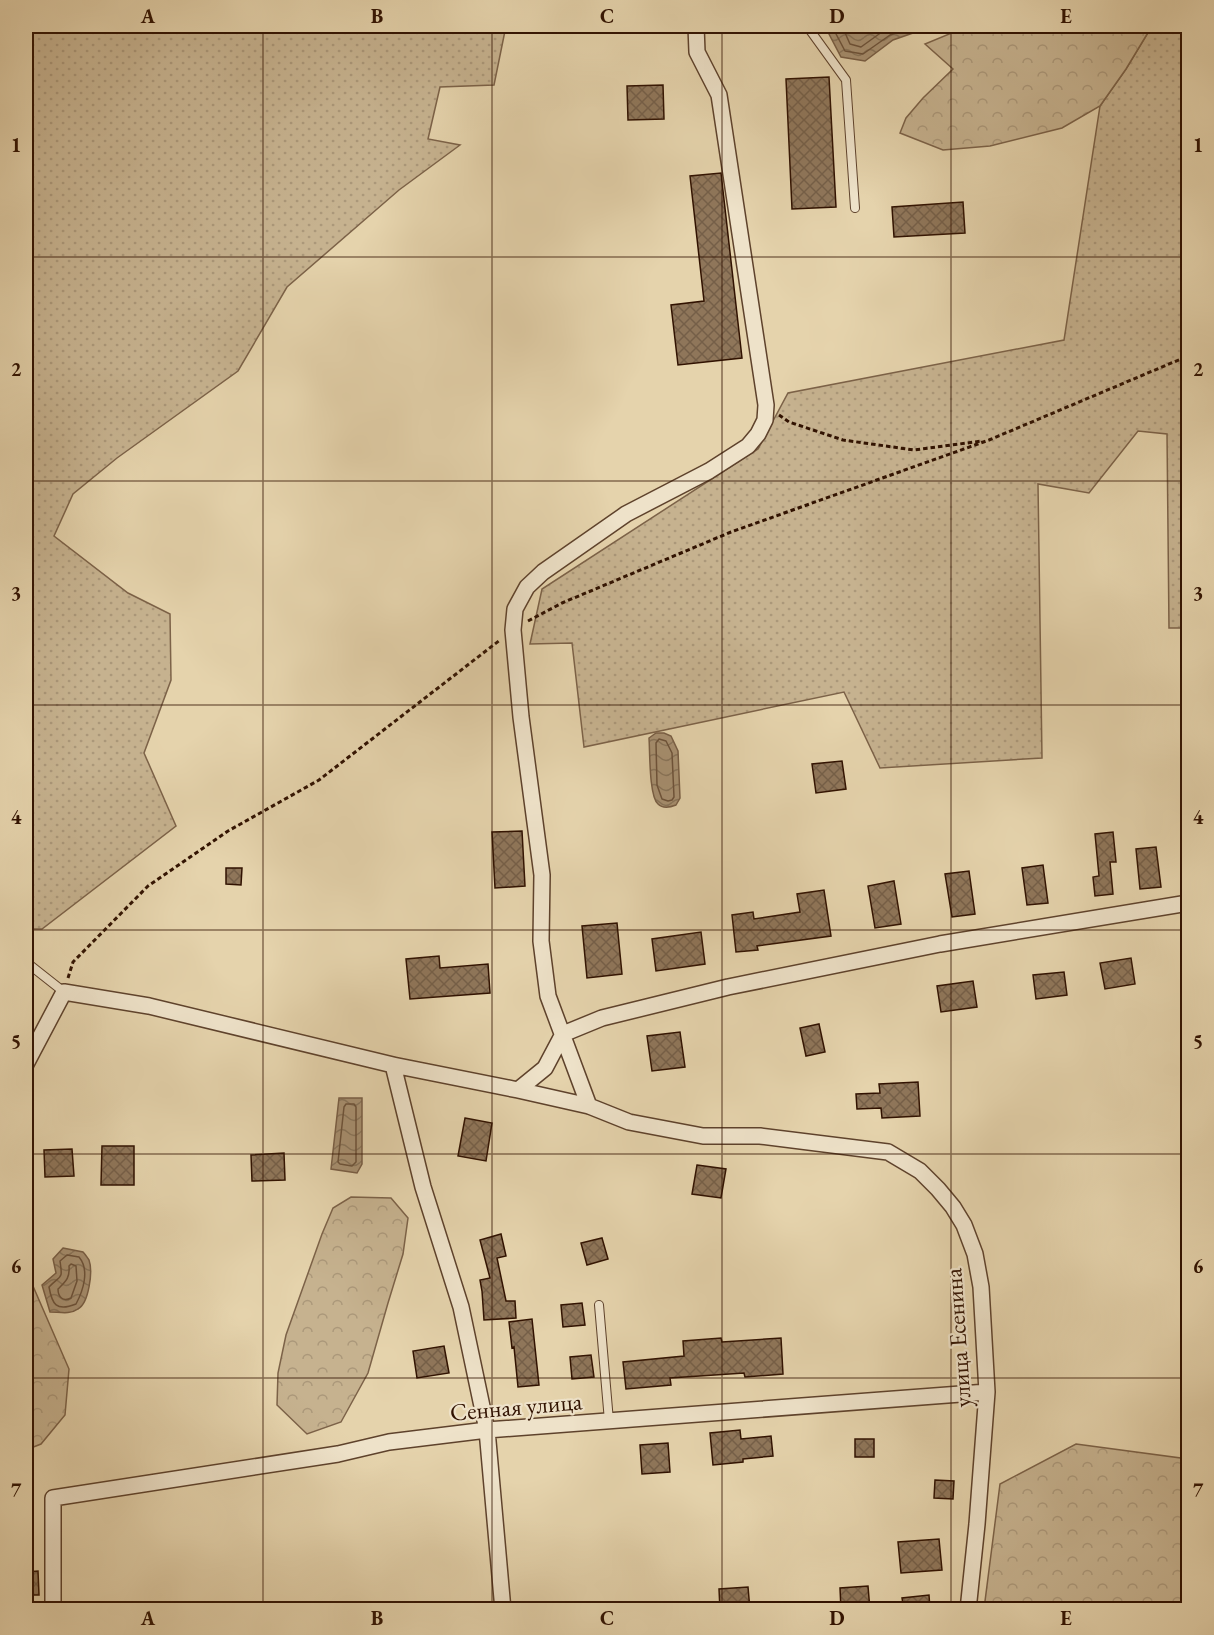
<svg xmlns="http://www.w3.org/2000/svg" width="1214" height="1635" font-family="'EB Garamond',serif">
<defs>
<pattern id="grass-dots" width="8" height="8" patternUnits="userSpaceOnUse" patternTransform="scale(1.5)"><rect width="8" height="8" fill="#c6b28f"/><path d="M2 2h.1M6 6h.1" fill="none" stroke="#ab987a" stroke-width="1.8" stroke-linecap="round"/></pattern>
<pattern id="forest-crowns" width="20" height="18" patternUnits="userSpaceOnUse" patternTransform="scale(1.5)"><rect width="20" height="18" fill="#c6b28f"/><path d="M2 6a3 3 0 1 1 6 0M12 15a3 3 0 1 1 6 0" fill="none" stroke="#ab987a"/></pattern>
<pattern id="water-waves" width="16" height="10" patternUnits="userSpaceOnUse" patternTransform="scale(1.5)"><rect width="16" height="10" fill="#a89172"/><path d="M0 5q4-4 8 0t8 0" fill="none" stroke="#89755b"/></pattern>
<pattern id="building-cross-hatch" width="8" height="8" patternUnits="userSpaceOnUse" patternTransform="scale(1.5)"><rect width="8" height="8" fill="#8f765a"/><path d="M0 0l8 8M0 8l8-8" fill="none" stroke="#755f48"/></pattern>
</defs>
<rect width="100%" height="100%" fill="#e5d3ac"/>
<filter id="stains"><feTurbulence type="fractalNoise" baseFrequency=".00333" numOctaves="4"/><feColorMatrix values="0 0 0 0 .2 0 0 0 0 .09 0 0 0 0 .02 0 0 0 .5 -.17"/></filter>
<radialGradient id="worn" r=".72"><stop offset=".6" stop-color="#630" stop-opacity="0"/><stop offset="1" stop-color="#630" stop-opacity=".3"/></radialGradient>
<!-- grass -->
<path fill="url(#grass-dots)" stroke="#7c6248" stroke-width="1.5" d="M26,26h480l-12,59 -54,2 -12,52 32,6 -61,45 -112,97 -49,84 -121,87 -44,36 -19,42 74,57 42,21 1,66 -27,73 32,73 -134,103h-16z
M1152,26h36v602h-19l-2,-194 -29,-3 -49,62 -51,-9 4,274 -162,10 -36,-76 -260,55 -12,-104 -42,1 12,-55 216,-140 30,-56 276,-53 36,-234 26,-37z"/>
<!-- forest -->
<path fill="url(#forest-crowns)" stroke="#7c6248" stroke-width="1.5" d="M961,26h191l-26,43 -26,37 -38,22 -72,18 -47,4 -43,-17 6,-15 17,-20 30,-29 -28,-25 34,-14z
M351,1197l40,1 17,20 -5,36 -15,49 -20,70 -27,49 -34,12 -30,-29 1,-32 8,-38 36,-101 11,-26z
M26,1270l43,99 -4,46 -24,29 -15,6z
M1076,1444l112,15v150h-204l16,-125z"/>
<!-- water -->
<path fill="url(#water-waves)" stroke="#785e45" stroke-width="1.5" d="M828,26h105l-40,14 -28,21 -24,-4 -12,-23z
M656,733h8l7,3 7,15 2,47 -4,7c-5,2 -13,4 -18,-1 -9,-8 -8,-52 -9,-66z
M339,1098h23v66l-5,9 -26,-4z
M63,1248l20,4c2,2 4,5 6,8 4,11 0,43 -11,49 -8,6 -19,3 -28,3l-8,-27 14,-12 -3,-14z"/>
<g fill="none" stroke-linecap="round" stroke-linejoin="round">
<!-- shore -->
<path stroke="#6c523a" stroke-width="1.5" d="M834,26l1,6 10,19 18,3 27,-19 26,-9
M842,26l8,18 11,3 25,-18 9,-3
M659,739l7,2 6,12 2,44 -2,3 -4,1 -6,-2 -5,-14 -1,-42z
M346,1104h8l2,3v55l-4,4 -12,-2 -2,-2 6,-55z
M67,1255l12,2c11,13 4,34 -3,47 -20,8 -24,0 -27,-17 12,-13 14,-6 11,-26z
M71,1264l5,2 1,15 -6,17c-8,4 -13,-1 -13,-9 8,-8 12,-11 11,-23z"/>
</g>
<!-- building -->
<path fill="url(#building-cross-hatch)" stroke="#311201" stroke-width="1.5" d="M829,77l7,130 -44,2 -6,-130z
M663,85l1,34 -36,1 -1,-34z
M721,173l21,185 -64,7 -7,-60 33,-4 -14,-125z
M963,202l2,31 -71,4 -2,-30z
M842,761l4,28 -30,4 -4,-29z
M522,831l3,55 -30,2 -3,-56z
M1113,832l3,30h-6l3,32 -18,2 -2,-19 6,-1 -4,-42z
M1156,847l5,40 -21,2 -4,-40z
M1043,865l5,38 -21,2 -5,-37z
M226,868h16l-1,17 -15,-1z
M969,871l6,43 -23,3 -7,-43z
M894,881l7,43 -26,4 -7,-42z
M824,890l7,46 -74,10 1,4 -22,2 -4,-37 21,-3 1,7 46,-7 -3,-18z
M617,923l5,51 -35,4 -5,-52z
M701,932l4,32 -49,7 -4,-32z
M439,956l1,12 48,-4 2,29 -80,6 -4,-40z
M1131,958l4,26 -30,5 -5,-26z
M1064,972l3,23 -31,4 -3,-24z
M973,981l4,26 -36,5 -4,-26z
M819,1024l6,28 -19,4 -6,-28z
M680,1032l5,35 -33,4 -5,-35z
M918,1082l2,34 -38,2 -1,-10 -24,1 -1,-15 24,-1 -1,-9z
M465,1118l27,5 -6,38 -28,-5z
M102,1146h32v39h-33z
M72,1149l2,27 -29,1 -1,-27z
M284,1153l1,27 -33,1 -1,-26z
M697,1165l29,4 -5,29 -29,-4z
M501,1234l5,22 -9,2 9,43h9l1,17 -32,2 -2,-29 -2,-11 10,-2 -10,-38z
M602,1238l6,21 -21,6 -6,-22z
M582,1303l3,22 -22,2 -2,-22z
M532,1319l7,66 -21,2 -4,-40 -2,1 -3,-26z
M721,1338l1,4 59,-4 2,36 -38,3 -1,-4 -74,5 1,7 -45,4 -3,-27 61,-6 -1,-15z
M444,1346l5,27 -32,5 -4,-27z
M591,1355l3,22 -22,2 -2,-22z
M740,1430l1,9 30,-3 2,20 -30,3v3l-30,3 -3,-32z
M855,1439h19v18h-19z
M668,1443l2,29 -28,2 -2,-29z
M935,1480l19,1 -1,18 -19,-1z
M939,1539l3,31 -41,3 -3,-31z
M38,1571l1,24h-13v-23z
M868,1586l2,24h-29l-1,-22z
M748,1587l2,23h-30l-1,-21z
M929,1595l1,15h-26l-2,-12z"/>
<g fill="none" stroke-linecap="round" stroke-linejoin="round">
<defs>
<path id="lane" d="M807,26l39,54 9,128
M26,962l38,30
M599,1305l10,116"/>
<path id="street" d="M26,1064l38,-72 85,14 244,59 125,25 71,16 40,16 74,14h57l128,16 32,19 18,18 15,18 11,18 11,29 6,33 6,105 -10,132 -9,86
M393,1065l30,122 38,120 26,123 16,180
M518,1090l27,-22 18,-34 39,-16 126,-31 212,-43 248,-41
M589,1106l-41,-110 -7,-55 1,-66 -21,-158 -8,-87 2,-21 12,-22 16,-15 83,-58 83,-43 39,-25 10,-12 7,-14 1,-15 -47,-310 -22,-43 -1,-26
M53,1610v-112l285,-44 51,-12 98,-12 500,-38"/>
</defs>
<!-- lane casing -->
<use href="#lane" stroke="#5e422c" stroke-width="10"/>
<!-- street casing -->
<use href="#street" stroke="#5e422c" stroke-width="18"/>
<!-- path -->
<path stroke="#311201" stroke-width="3" stroke-dasharray="4.5 3" stroke-linecap="butt" d="M779,415l10,7 54,18 71,10 68,-9
M528,621l34,-18 169,-71 258,-92 199,-84
M68,978l5,-16 75,-76 80,-55 91,-51 181,-140"/>
<!-- lane -->
<use href="#lane" stroke="#eee2c9" stroke-width="8"/>
<!-- street -->
<use href="#street" stroke="#eee2c9" stroke-width="15"/>
</g>
<!-- grid -->
<path fill="none" stroke="#311201" stroke-width="1.5" stroke-opacity="0.55" d="M263,26v1584M492,26v1584M722,26v1584M951,26v1584M26,257h1162M26,481h1162M26,705h1162M26,930h1162M26,1154h1162M26,1378h1162"/>
<g text-anchor="middle" stroke-width="4.5" stroke-linejoin="round" paint-order="stroke">
<!-- street labels -->
<g font-size="24" fill="#311201" stroke="#eee2c9">
<text transform="translate(958 1338) rotate(-94)" y="8">улица Есенина</text>
<text transform="translate(516 1407) rotate(-5)" y="8">Сенная улица</text>
</g>
</g>
<!-- margin -->
<rect width="1214" height="1635" fill="none" stroke="#e5d3ac" stroke-width="66"/>
<rect x="33" y="33" width="1148" height="1569" fill="none" stroke="#311201" stroke-width="2"/>
<g font-size="20" text-anchor="middle" font-weight="bold" fill="#311201">
<text x="148" y="23">A</text>
<text x="377" y="23">B</text>
<text x="607" y="23">C</text>
<text x="837" y="23">D</text>
<text x="1066" y="23">E</text>
<text x="16" y="152">1</text>
<text x="1198" y="152">1</text>
<text x="16" y="376">2</text>
<text x="1198" y="376">2</text>
<text x="16" y="600">3</text>
<text x="1198" y="600">3</text>
<text x="16" y="824">4</text>
<text x="1198" y="824">4</text>
<text x="16" y="1048">5</text>
<text x="1198" y="1048">5</text>
<text x="16" y="1273">6</text>
<text x="1198" y="1273">6</text>
<text x="16" y="1497">7</text>
<text x="1198" y="1497">7</text>
<text x="148" y="1625">A</text>
<text x="377" y="1625">B</text>
<text x="607" y="1625">C</text>
<text x="837" y="1625">D</text>
<text x="1066" y="1625">E</text>
</g>
<rect width="100%" height="100%" filter="url(#stains)"/>
<rect width="100%" height="100%" fill="url(#worn)"/>
</svg>
